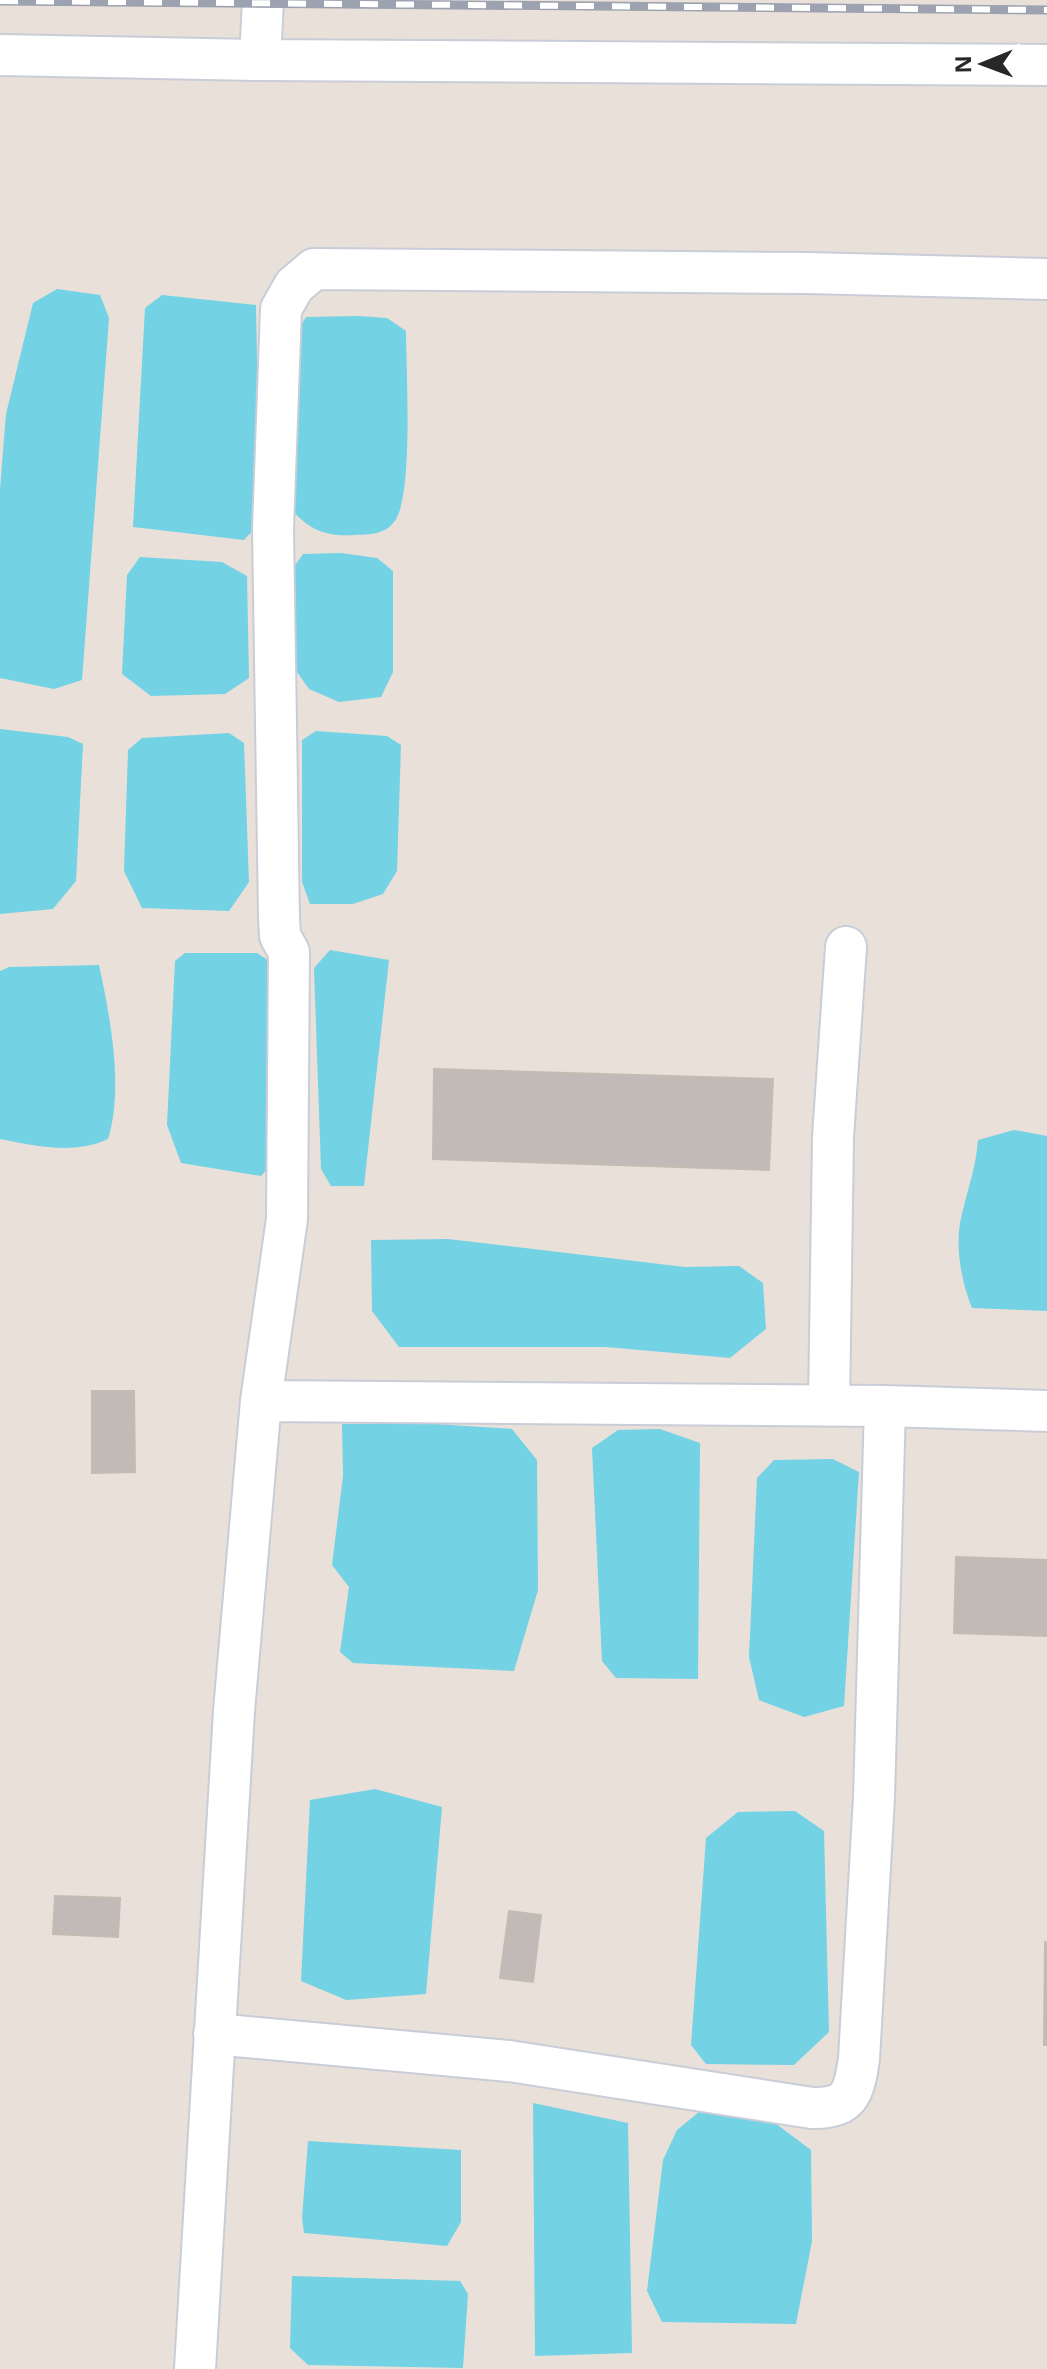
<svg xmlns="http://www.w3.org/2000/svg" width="1047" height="2369" font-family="'Open Sans',sans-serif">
<rect width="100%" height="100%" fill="#e9e0d9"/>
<!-- water -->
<path fill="#73d2e4" d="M57,289l43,6 9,23 -27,362 -28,9 -54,-11v-189l6,-75 27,-111z
M162,295l94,10 4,218 -16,17 -111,-13 12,-219z
M358,316l29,2 19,13c0,37 8,168 -12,191 -10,13 -24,12 -39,13 -30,2 -47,-6 -65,-27l4,-172 12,-19z
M341,553l36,5 16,13v101l-12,25 -42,5 -30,-13 -17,-24 -1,-94 12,-17z
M140,557l82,5 25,14 2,102 -24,16 -74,2 -29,-22 5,-99z
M0,729l68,8 15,7 -7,137 -23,28 -53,5z
M316,731l71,5 14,9 -4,126 -14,23 -30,10h-43l-8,-22v-142z
M229,733l15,10 5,139 -20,29 -87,-3 -18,-37 4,-121 14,-12z
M330,950l59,10 -25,226h-33l-10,-17 -7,-201z
M185,953h72l17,11 2,195 -15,17 -80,-13 -14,-38 8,-164z
M99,965c11,51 25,123 9,174 -35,16 -71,7 -108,0v-168l9,-4z
M1014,1130l33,6v175l-75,-3c-11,-27 -18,-65 -10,-94 6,-27 14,-46 16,-74z
M448,1239l237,28 54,-1 24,17 3,46 -36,29 -124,-11h-207l-27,-36 -1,-71z
M342,1424h93l77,5 25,31 1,130 -24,81 -161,-8 -13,-11 9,-65 -17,-22 11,-89z
M660,1429l40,14 -2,236 -82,-1 -14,-17 -10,-213 26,-18z
M833,1459l26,13 -15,234 -40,11 -45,-17 -10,-43 8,-179 17,-18z
M375,1789l67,18 -16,187 -80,6 -45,-19 9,-181z
M795,1811l29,20 5,201 -35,33 -88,-1 -15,-19 15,-207 32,-26z
M533,2103l95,20 4,230 -97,3z
M699,2112l72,8 40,30 1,91 -16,83 -134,-2 -15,-31 16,-131 14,-30z
M308,2141l153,9v72l-14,24 -143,-13 -2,-15z
M292,2276l168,5 8,13 -5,74 -155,-3 -18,-17z"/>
<!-- building -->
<path fill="#c1bab6" stroke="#c3bcb3" stroke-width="2" d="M434,1069l339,10 -4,91 -336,-11z
M92,1391h42l1,81 -43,1z
M956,1557l91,3v76l-93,-3z
M55,1896l65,2 -2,39 -65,-3z
M509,1911l32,4 -8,67 -33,-4z
M1045,1942l2,1v102h-3z"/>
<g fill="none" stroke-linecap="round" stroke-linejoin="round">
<defs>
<path id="street" d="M0,55l260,5 787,5
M260,60l3,-60
M261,1401l624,5 162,5
M829,1406l4,-269 13,-190
M214,2034l295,27 303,47c38,1 42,-15 47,-49l15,-262 11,-391
M195,2369l39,-658 27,-310 26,-182 2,-267 -9,-16 -1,-18 -6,-389 8,-220 13,-23 20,-17 494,4 239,6"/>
</defs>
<!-- street casing -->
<use href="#street" stroke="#c8cdd8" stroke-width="44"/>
<!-- street -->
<use href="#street" stroke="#fff" stroke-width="40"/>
<defs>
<path id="rail" d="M0,1l1047,9"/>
</defs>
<!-- rail casing -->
<use href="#rail" stroke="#9da2b0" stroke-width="9"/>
<!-- rail -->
<use href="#rail" stroke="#fff" stroke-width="6" stroke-dasharray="18" stroke-linecap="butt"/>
</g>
<!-- north arrow -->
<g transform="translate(983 64) rotate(269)" stroke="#ffffff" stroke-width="6" paint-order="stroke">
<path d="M0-6L14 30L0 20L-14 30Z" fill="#272727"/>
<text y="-12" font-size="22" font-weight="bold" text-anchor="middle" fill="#272727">N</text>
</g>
</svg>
